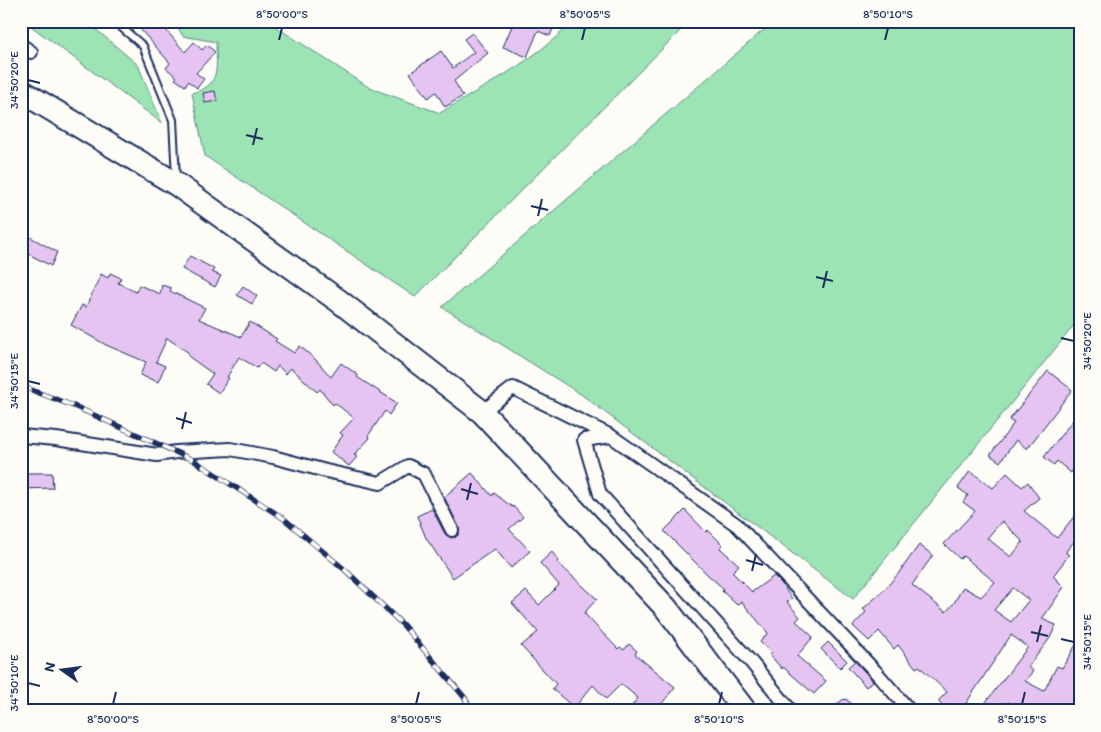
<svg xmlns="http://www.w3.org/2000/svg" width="1101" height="732" font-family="Itim,sans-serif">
<rect width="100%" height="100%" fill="#fdfcf7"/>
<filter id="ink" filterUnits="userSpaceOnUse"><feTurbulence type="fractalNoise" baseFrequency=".02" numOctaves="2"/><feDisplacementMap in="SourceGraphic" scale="10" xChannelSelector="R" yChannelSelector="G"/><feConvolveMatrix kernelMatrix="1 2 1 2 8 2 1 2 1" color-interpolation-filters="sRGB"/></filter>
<g filter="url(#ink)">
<!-- green -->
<path fill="#9ce4b3" stroke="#5c8a88" d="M24,21h62l52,44 24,58z
M174,21h93l103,67 70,25c46,-28 96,-53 133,-92h117l-275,276 -210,-141 -13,-63c30,-8 24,-25 24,-51l-33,-6z
M774,21h306v292l-8,15 -219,271 -271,-204 -140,-88z"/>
<!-- building -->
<path fill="#e5c4f1" stroke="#1b2f5e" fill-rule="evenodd" d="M133,21h25l27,31 9,-10 8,8 5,-5 8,7 -19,21 8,6 -7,9 -9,-7 -3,5 -10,-7 2,-2 -11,-9 4,-5z
M514,21h42l-6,15 -12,-5 -11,26 -24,-10z
M472,33l16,20 -34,28 9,15 -18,11 -9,-15 -8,6 -18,-25 31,-22 12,17 21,-16 -10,-13z
M215,91l2,10 -12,2 -2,-10z
M25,234l32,18 -6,14 -30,-16v-7z
M190,256l24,13 -2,3 9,4 -6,11 -33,-18z
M110,273l11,5 -3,5 18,9 3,-7 21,9 2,-9 9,3 -1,3 35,17 -6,11 42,18 9,-15 27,17 -2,2 19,12 6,-7 16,14 15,17 10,-14 17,12 -1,2 40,26 -8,12 -4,-4 -17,25 2,2 -16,17 3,2 -8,9 -18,-14 12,-17 -3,-2 14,-15 -19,-15 -2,2 -13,-16 -3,3 -26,-24 -5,6 -8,-8 -4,6 -13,-9 -4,5 -18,-11 -12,20 2,1 -10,15 -13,-9 7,-10 -25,-18 1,-3 -22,-15 -11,24 9,4 -7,16 -18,-7 6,-13 -40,-17 -35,-20 11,-20 4,2 15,-33 7,4z
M243,286l14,10 -5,8 -15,-9z
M1048,371l24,19 -45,59 -11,-9 -16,22 -10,-7 24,-32 -5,-3z
M1080,411v66l-8,-6 -1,2 -14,-12 -3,4 -10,-8z
M970,471l23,17 14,-15 15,14 6,-5 11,16 -15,13 33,27 23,-29v25l-13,16 -1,3 3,2 -16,21 11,11 -22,32 14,6 -6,13 -22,29 5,4 -8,10 19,10 13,-25 5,2 18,-30v50l-3,12h3v11h-56l-16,-9 -8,9h-21l49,-64 -17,-12 -50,76h-14l-9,-10 9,-9 -28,-26 -3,2 -18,-23 -4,4 -15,-18 -10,10 -16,-15 13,-14 -3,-3 21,-19 14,-16 21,-29 14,10 -21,30 34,27 8,-9 9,-16 18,10 14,-15 -32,-26 -3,3 -16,-15 31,-33 -12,-9 5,-7 -10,-7zM1002,521l21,21 -12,15 -24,-19zM1013,588l16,12 -18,22 -17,-12z
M21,473h31l1,15 -32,1z
M472,473l20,23 2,-3 18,14 1,-1 10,11 -14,12 21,22 -19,17 -16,-19 -42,29 -27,-40 -9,-22 15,-7 13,25 6,4 5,-1 3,-3v-7l-15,-30z
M685,510l21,22 2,-2 15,15 -3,3 19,17 -7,7 20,20 22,-16 7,7 11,16 -5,3 13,15 -4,4 17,16 -16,19 29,25 -12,13 -31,-27 -1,2 -12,-14 2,-2 -12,-11 8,-9 -27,-32 -4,4 -15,-14 2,-2 -16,-14 -44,-44z
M552,552l7,9 -2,1 40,37 -13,14 13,14 21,22 2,-2 4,3 5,-6 8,7 -2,3 40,33 -19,24h-28l10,-13 -17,-14 -15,15 -13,-14 -18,22 -3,-3 -1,1 -19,-16 4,-5 -35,-38 17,-14 -26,-29 14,-12 13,14 20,-20 -19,-22z
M828,642l19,19 -7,7 -19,-19z
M855,661l18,20 -7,6 -18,-20z
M844,699l1,1 1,-1 14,12h-33z"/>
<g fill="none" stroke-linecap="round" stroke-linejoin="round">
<defs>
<path id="lane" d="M114,21l29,25 30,74 3,58"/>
<path id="street" d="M21,45l10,7
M482,412l31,-24 98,48
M21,436l35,3 101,16 19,-3 54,-3 43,8 53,14 54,12 28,-17 16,8 28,56
M791,711l-40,-49 -151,-168 -16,-54 27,-4 126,89 137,145 36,41"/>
<path id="highway" d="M21,91l155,93 163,117 143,111 184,196 79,103"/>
</defs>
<!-- lane casing -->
<use href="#lane" stroke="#1b2f5e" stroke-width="10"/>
<!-- street casing -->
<use href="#street" stroke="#1b2f5e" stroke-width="16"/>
<!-- highway casing -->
<use href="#highway" stroke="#1b2f5e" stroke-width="26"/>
<!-- lane -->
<use href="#lane" stroke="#fdfcf7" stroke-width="6"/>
<!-- street -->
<use href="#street" stroke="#fdfcf7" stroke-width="12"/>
<!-- highway -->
<use href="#highway" stroke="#fdfcf7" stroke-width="22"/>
<defs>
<path id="rail" d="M21,386l55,21 117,53 90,58 61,51 59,56 62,73 6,13"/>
</defs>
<!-- rail casing -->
<use href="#rail" stroke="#1b2f5e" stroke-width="5.5"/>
<!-- rail -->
<use href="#rail" stroke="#fdfcf7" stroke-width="4" stroke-dasharray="11" stroke-linecap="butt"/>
</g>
</g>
<!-- ticks -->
<path fill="none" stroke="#1b2f5e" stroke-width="2" d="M279,40l3,-12M582,40l3,-12M885,40l3,-12M28,80l12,3M246,135l17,4M253,145l4,-17M531,206l17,4M538,216l4,-17M816,277l17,4M823,288l4,-17M1061,338l13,3M28,381l12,3M176,418l16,5M182,429l4,-17M461,489l17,5M467,500l4,-17M746,560l17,5M752,571l4,-17M1031,632l17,4M1061,639l13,3M1037,642l4,-17M28,683l12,3M113,704l3,-12M416,704l3,-12M719,704l3,-12M1022,704l3,-12"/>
<!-- margin -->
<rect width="1101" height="732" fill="none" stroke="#fdfcf7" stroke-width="55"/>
<!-- north arrow -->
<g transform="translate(62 670) rotate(284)" stroke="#fdfcf7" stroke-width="4" paint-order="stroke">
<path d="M0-4L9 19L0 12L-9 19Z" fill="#1b2f5e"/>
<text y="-8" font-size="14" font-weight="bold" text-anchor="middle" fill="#1b2f5e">N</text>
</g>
<rect x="28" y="28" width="1046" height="676" fill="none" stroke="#1b2f5e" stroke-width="2"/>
<g font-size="12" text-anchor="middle" fill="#1b2f5e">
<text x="282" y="18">8°50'00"S</text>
<text x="585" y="18">8°50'05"S</text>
<text x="888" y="18">8°50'10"S</text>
<text transform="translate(14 80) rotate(-90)" y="4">34°50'20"E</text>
<text transform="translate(1087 341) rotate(-90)" y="4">34°50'20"E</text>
<text transform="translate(14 381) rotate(-90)" y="4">34°50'15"E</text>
<text transform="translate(1087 642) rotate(-90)" y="4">34°50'15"E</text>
<text transform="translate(14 683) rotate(-90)" y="4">34°50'10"E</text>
<text x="113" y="723">8°50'00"S</text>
<text x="416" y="723">8°50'05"S</text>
<text x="719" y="723">8°50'10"S</text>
<text x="1022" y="723">8°50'15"S</text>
</g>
</svg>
